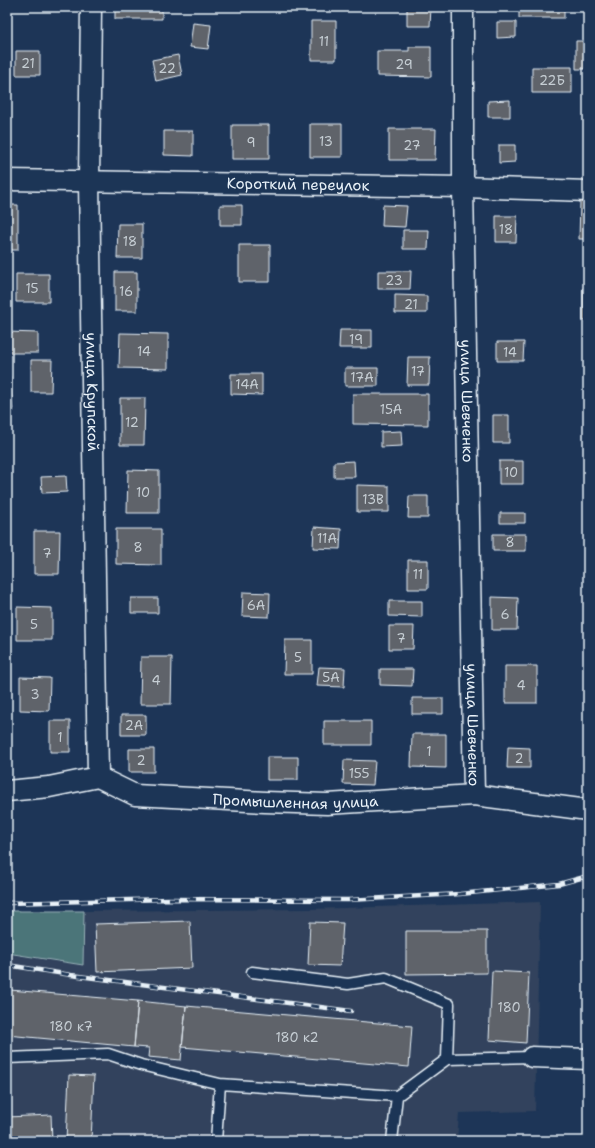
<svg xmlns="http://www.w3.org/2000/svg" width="595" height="1148" font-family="'Shantell Sans',sans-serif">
<rect width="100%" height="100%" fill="#1d3557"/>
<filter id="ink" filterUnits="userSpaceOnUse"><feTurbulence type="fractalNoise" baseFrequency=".025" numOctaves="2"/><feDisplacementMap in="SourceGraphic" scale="8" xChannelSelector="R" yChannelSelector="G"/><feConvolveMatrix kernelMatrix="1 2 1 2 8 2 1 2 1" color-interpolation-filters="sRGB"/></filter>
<g filter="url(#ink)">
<!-- built -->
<path fill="#31435d" d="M540,902l-5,209 -76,2 -2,28h-450v-187l76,11 1,-54 227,-2z"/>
<!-- green -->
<path fill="#4c7479" stroke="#9ab2b8" d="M7,911h77l-1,54 -76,-12z"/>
<!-- building -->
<path fill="#5f636a" stroke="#e8f1f8" d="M115,7h47v12h-47z
M407,7h24l-1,19h-23z
M519,7h45v11h-45z
M311,21h25v39h-25z
M497,22h19v15l-19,1z
M193,23l18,2 -3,24 -18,-2z
M576,41h12v28h-12z
M409,47h22v30l-54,-1v-25h32z
M16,51h24v24h-24z
M178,55l4,20 -26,6 -4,-21z
M532,67h40v26h-40z
M510,100v17h-22v-16z
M7,107h2l-1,30h-1z
M310,124h32v33h-32z
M232,125h37v34h-37z
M389,129h47l-1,31h-46z
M164,131h29v25l-29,-1z
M499,145h16v17l-16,1z
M580,202h8v37h-9z
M7,205h11v45h-11z
M220,205h22v20h-22z
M383,205l24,1 -2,21 -23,-1z
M496,216h21l-1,26h-20z
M118,224h24v34h-25z
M403,230h26l-1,19h-25z
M239,245h31v37h-31z
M378,271h33l-1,18h-32z
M115,272h22v39h-22z
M16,274h33v28h-33z
M583,288l5,1v32h-5z
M395,295l32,1v17h-32z
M340,330h32v18h-33z
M7,332l31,1v20h-31z
M120,333l48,1v35l-49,-1z
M497,342h27l-1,19h-26z
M408,357h22l-1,28h-22z
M31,360h21l-1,32h-20z
M345,368h33v18h-33z
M231,374h31v21l-31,-1z
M7,376h3l3,36 -6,1z
M353,394h75v31l-75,-1z
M120,398h25l-1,47h-24z
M493,415h16v28h-16z
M401,431l1,15 -21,1v-15z
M354,461l1,16h-21v-15z
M499,461h24v23h-24z
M128,470l31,1v42h-32z
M66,476l1,16 -25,1 -1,-16z
M357,485l32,1v26h-32z
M409,496h19v22h-20z
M500,513h25v10h-25z
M314,527l27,2 -1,20 -27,-1z
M116,529h45v36l-45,-1z
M34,531h26l-1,43h-25z
M493,534h33v17h-33z
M408,560h20v29h-20z
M243,592l27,1 -1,24 -27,-1z
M492,597l26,1 -1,32h-25z
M131,598h27v15h-27z
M389,601h33v16l-33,-1z
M17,607l35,1v32h-35z
M389,626h25l-1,23h-24z
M285,640h27v34h-28z
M141,657h31l-1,47h-31z
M505,666h32v37h-32z
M319,667l26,1 -1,19 -27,-1z
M380,669h33l-1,17 -32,-1z
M20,677l30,1 -1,33 -29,-1z
M412,698h31v16h-31z
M121,715h25v20h-25z
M50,721h20v31h-20z
M324,721h47v24h-47z
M412,734h34v34l-35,-1z
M508,747l22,1v20h-23z
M585,748h3v20h-4z
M129,749h25v23h-25z
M267,757h31v23h-31z
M344,760l31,1 -2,24 -30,-1z
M190,921l2,47 -95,4 -2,-48z
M310,922l33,1 -3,43 -32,-1z
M406,931h81v42l-81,1z
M492,971l37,2 -3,70 -37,-3z
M10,990l128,11 -4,46 -127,-12v-19z
M138,1001l48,5 -5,54 -33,-3 1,-9 -15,-1z
M186,1006l226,20 -3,41 -227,-20z
M69,1075l25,1 -3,65h-25z
M51,1115l1,26h-45v-24z"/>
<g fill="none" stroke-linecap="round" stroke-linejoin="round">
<defs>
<path id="lane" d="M252,972l96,12 38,-6 63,26 -2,55
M7,1058l101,-4 33,11 79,19 177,12 50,-37 85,-2
M216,1141l4,-57
M392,1141l5,-45"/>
<g id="street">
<path id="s1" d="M91,7l-2,174 9,596"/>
<path id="s2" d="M463,7v180l11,608"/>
<path id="s3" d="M7,180l456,7 125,4"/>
<path id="s4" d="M7,791l42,-4 49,-10 37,18 130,7 62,2 147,-9 114,15"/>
<path d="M532,1057l56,2"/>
</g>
</defs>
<!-- lane casing -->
<use href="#lane" stroke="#e8f1f8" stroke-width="13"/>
<!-- street casing -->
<use href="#street" stroke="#e8f1f8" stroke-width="23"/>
<!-- lane -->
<use href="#lane" stroke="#1d3557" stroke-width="10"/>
<!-- street -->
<use href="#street" stroke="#1d3557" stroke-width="20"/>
<defs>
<path id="rail" d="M7,903l163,-4 178,1 112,-6 99,-10 29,-8
M7,965l64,10 280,36"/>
</defs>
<!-- rail casing -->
<use href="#rail" stroke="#e8f1f8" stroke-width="4.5"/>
<!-- rail -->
<use href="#rail" stroke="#1d3557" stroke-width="3" stroke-dasharray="9" stroke-linecap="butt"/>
</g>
</g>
<g text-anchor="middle" stroke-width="3" stroke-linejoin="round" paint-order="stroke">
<!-- number labels -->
<g font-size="13" fill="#c6ced4">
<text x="324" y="46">11</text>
<text x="28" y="68">21</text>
<text x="404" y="69">29</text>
<text x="167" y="73">22</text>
<text x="552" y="85">22Б</text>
<text x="326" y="146">13</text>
<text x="251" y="147">9</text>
<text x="412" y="150">27</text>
<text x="506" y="234">18</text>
<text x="130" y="246">18</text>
<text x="394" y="285">23</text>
<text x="32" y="293">15</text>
<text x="126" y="296">16</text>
<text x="411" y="309">21</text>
<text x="356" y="344">19</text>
<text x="144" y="356">14</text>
<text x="510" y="357">14</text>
<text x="418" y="376">17</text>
<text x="362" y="382">17А</text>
<text x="247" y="389">14А</text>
<text x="391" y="414">15А</text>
<text x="132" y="427">12</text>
<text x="511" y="477">10</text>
<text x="143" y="497">10</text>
<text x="373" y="504">13В</text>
<text x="327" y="543">11А</text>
<text x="510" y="547">8</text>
<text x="138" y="552">8</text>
<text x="47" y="558">7</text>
<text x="418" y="579">11</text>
<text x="256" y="610">6А</text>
<text x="505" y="619">6</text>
<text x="34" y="629">5</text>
<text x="401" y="643">7</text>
<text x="298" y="662">5</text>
<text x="331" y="682">5А</text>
<text x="156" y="685">4</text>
<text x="521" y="690">4</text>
<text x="35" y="699">3</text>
<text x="134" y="730">2А</text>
<text x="60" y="742">1</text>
<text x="429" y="756">1</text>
<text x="519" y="763">2</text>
<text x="141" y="765">2</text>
<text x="359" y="778">155</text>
<text x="509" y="1012">180</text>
<text x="71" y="1031">180 к7</text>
<text x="297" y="1042">180 к2</text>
</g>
<!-- street labels -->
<g font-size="15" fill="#e8f1f8" stroke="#1d3557">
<text dy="5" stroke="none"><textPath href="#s3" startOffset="291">Короткий переулок</textPath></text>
<text dy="5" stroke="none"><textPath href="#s1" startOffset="385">улица Крупской</textPath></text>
<text dy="5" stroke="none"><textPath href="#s2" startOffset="394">улица Шевченко</textPath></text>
<text dy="5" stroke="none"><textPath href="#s2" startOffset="718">улица Шевченко</textPath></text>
<text dy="5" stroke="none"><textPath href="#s4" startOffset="294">Промышленная улица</textPath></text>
</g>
</g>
<!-- margin -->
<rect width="595" height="1148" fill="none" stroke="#1d3557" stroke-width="24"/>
<rect x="12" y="12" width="571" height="1124" fill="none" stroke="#e8f1f8" stroke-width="1.5" filter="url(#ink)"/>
</svg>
